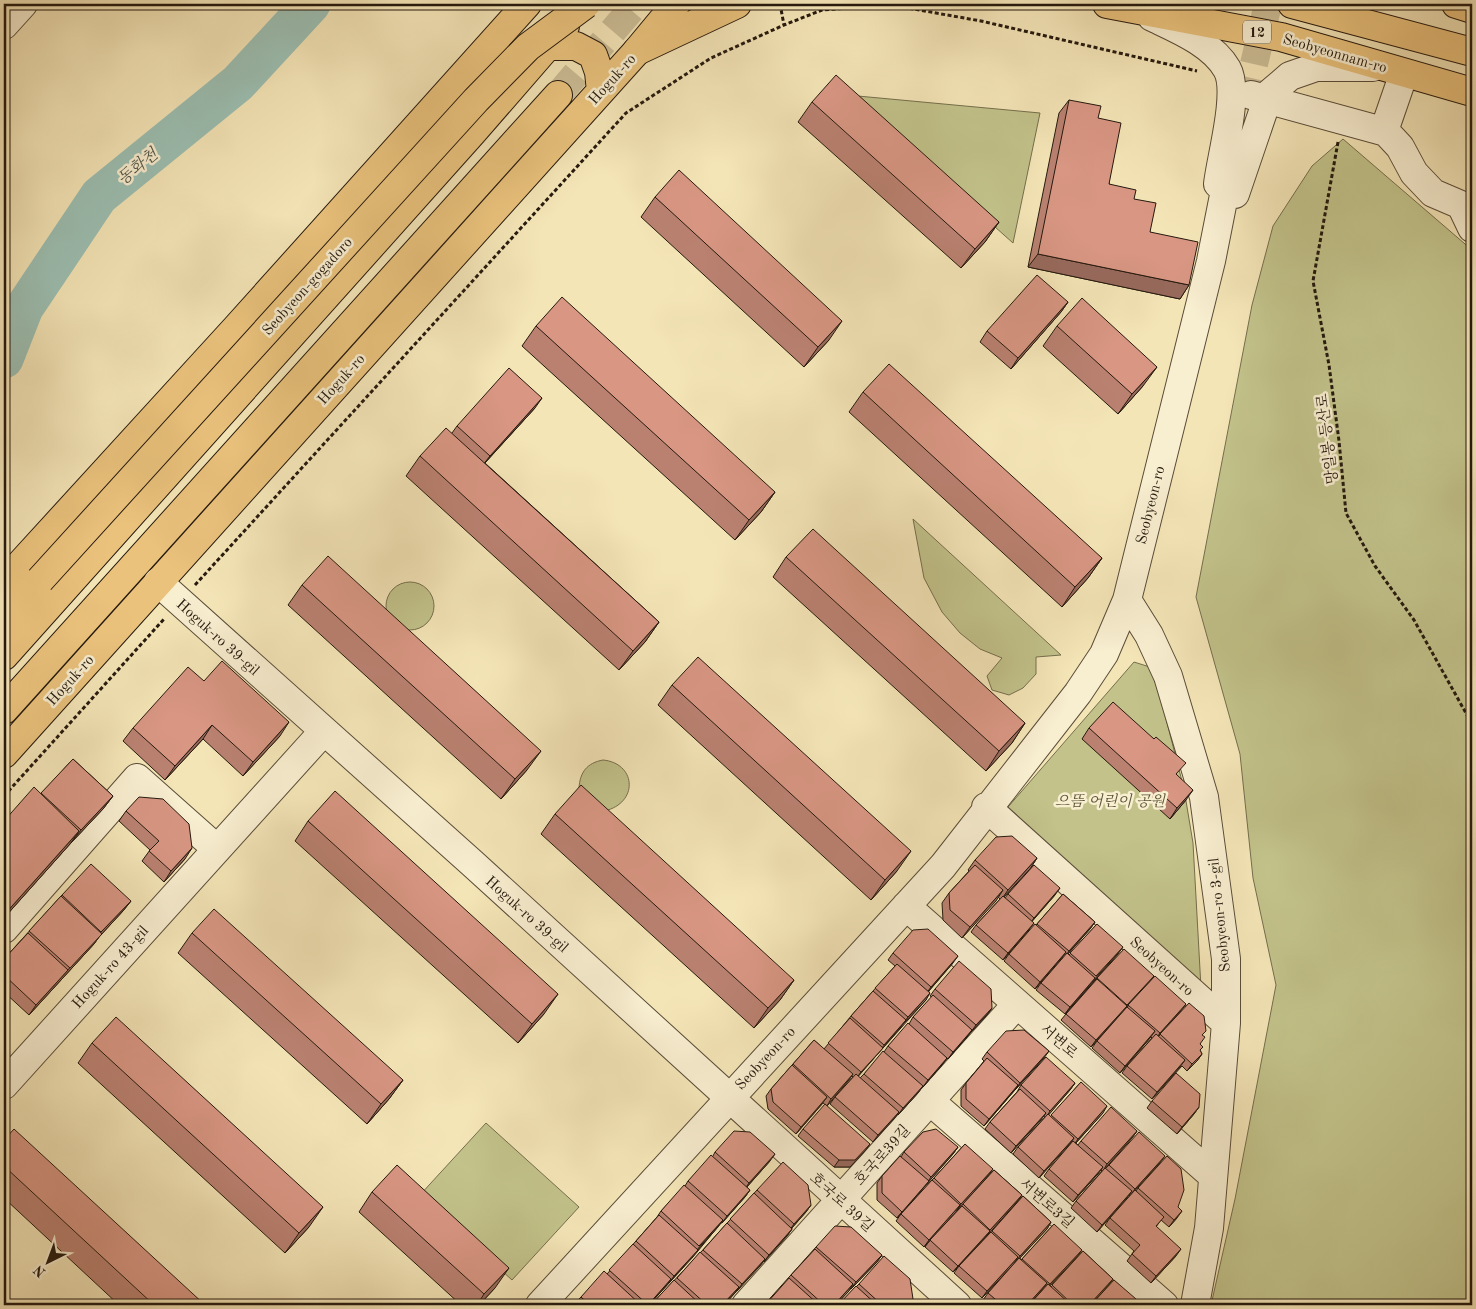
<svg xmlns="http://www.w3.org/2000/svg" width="1476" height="1309" font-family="'Old Standard TT','Noto Serif KR',serif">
<rect width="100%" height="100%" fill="#f4e5b7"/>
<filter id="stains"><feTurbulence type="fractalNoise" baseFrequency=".004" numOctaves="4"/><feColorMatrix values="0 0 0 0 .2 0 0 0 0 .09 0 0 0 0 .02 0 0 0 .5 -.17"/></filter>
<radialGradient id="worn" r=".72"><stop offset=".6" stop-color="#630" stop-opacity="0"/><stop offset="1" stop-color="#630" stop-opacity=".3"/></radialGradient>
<!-- green -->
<path fill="#c2c28a" stroke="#746e4c" d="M847,95l193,18 -27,130z
M1343,139l129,111v1055h-261l24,-106 41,-214 -23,-107 -13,-124 -44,-157 56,-292 21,-79 39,-60z
M913,519l148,136 -25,2v17l-13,14 -14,7 -17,-5 -5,-14 15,-18 -22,-9 -20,-16 -18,-21 -18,-34z
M386 606a24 24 0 1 1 48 0a24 24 0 1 1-48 0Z
M1134,662l19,6 31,121 9,54 8,145 -193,-181z
M603,760c32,3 36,40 5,50l-29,-22c1,-16 8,-25 24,-28z
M486,1123l93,84 -67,73 -93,-84z"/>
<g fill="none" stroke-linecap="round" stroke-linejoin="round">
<!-- river -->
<path stroke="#9cbfb2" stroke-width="39" d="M4,359l20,-51 75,-112 139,-113 73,-79"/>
<!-- minor-tunnel -->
<path stroke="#cbbc95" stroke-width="28" stroke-dasharray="28 14" stroke-linecap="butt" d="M1235,146l33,-142"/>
<!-- major-tunnel -->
<path stroke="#cbbc95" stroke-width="28" stroke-dasharray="28 14" stroke-linecap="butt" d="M558,95l78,-91"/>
<defs>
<path id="minor" d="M1152,17c25,12 60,26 75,52 13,23 -6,88 -9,115
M4,25l19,-21
M1251,95l135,37 14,15 14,26 19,20 28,12 11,23
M1384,131l20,-58
M1235,194l34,-100 21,-18 26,-9h57
M158,582l314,281 485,442
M1127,600l22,35 19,41 36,121 22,162v64l-17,205 -14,77
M986,807l240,216
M906,906l307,270
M4,929l133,-151 80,71
M4,1085l319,-353
M930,1101l234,204
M540,1305l403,-439 135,-173 26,-39 23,-54 84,-339 19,-96
M746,1305l271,-301"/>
<path id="major" d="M548,46h28l17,9 6,17 2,19
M4,582l233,-255 290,-323
M4,656l468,-523 93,-107
M4,710l554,-615
M4,754l633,-703 39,-47"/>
<path id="highway" d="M1107,4l174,33 191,55
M1292,4l180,48
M1456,4l16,5
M637,51l100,-47
M4,621l36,-41"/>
</defs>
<!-- minor casing -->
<use href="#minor" stroke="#594c38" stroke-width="30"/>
<!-- major casing -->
<use href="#major" stroke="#25190e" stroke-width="30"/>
<!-- highway casing -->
<use href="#highway" stroke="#25190e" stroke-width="30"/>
<!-- path -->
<path stroke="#25190e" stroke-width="3" stroke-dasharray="4 2.5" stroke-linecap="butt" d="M780,4l4,21
M1338,142l-25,139 16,84 10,76 7,72 29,53 39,54 58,104
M195,585l431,-472 85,-55 73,-33 38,-15 69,-5 90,16 216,50
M4,796l160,-177"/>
<!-- minor -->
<use href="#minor" stroke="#f8eed0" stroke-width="28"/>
<!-- major -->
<use href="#major" stroke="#eac27c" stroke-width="28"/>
<!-- highway -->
<use href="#highway" stroke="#eac27c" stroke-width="28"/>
<defs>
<path id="highway-bridge" d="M40,580l436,-480 52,-53 58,-43"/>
</defs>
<!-- highway-bridge casing -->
<use href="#highway-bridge" stroke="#25190e" stroke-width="30" stroke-linecap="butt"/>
<!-- highway-bridge -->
<use href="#highway-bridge" stroke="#eac27c" stroke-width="28"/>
</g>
<!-- wall -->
<path fill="#ba8171" stroke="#25190e" d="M1069,100l29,18 11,66 25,15 16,33 39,53 -9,14 -152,-32 31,-154z
M812,102l187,120 -14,20 -24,26 -163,-146z
M655,197l174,143 -25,27 -163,-150z
M1068,302l-7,10 -50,57 -31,-27 7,-11z
M536,326l239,166 -14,20 -26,28 -213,-194z
M1057,326l86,60 -25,28 -75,-68z
M863,392l239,166 -14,20 -26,29 -213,-195z
M535,408l-50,55 174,159 -14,20 -26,28 -213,-194 14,-20 32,-23 5,-7z
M786,557l239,166 -13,20 -26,28 -213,-194z
M302,585l225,185 -26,29 -213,-194z
M204,681l76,55 -37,40 -40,-37 -38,41 -42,-39 10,-13z
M672,685l225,186 -26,29 -213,-195z
M1089,728l88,47 9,25 -16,19 -88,-80z
M73,759l40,37 -10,13 -32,34 -67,75 37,-124z
M126,811l59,48 -21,23 -22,-21 8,-11 -31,-29z
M555,814l239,166 -14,20 -26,28 -213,-194z
M308,821l236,193 -26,29 -223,-202z
M1037,858l-7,11 -26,28 1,1 3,-4 47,1 -23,26 -3,9 -26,30 -32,-28 5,-7 24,-26 -2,-2 -36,41 -19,-18 -1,-17 7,-10 20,-22 -1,-1 7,-10z
M1063,894l32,28 -5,7 -22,25 1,1 28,-31 21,30 -53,60 -29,-24 5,-7 22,-25 -1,-1 -27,32 -31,-28 5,-7 27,-29z
M62,895l69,6 -8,10 -24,26 -5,7 -65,71 -25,-23v-33z
M192,933l211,147 -14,19 -22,25 -189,-171z
M893,953l60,10 -24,28 -3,9 -68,76 2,2 4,-4 20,-22 4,-6 21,-22 4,-7 19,-20 -2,-1 5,-7 57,19 -5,7 -16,17 -4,5 -19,22 -1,-1 -5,7 -19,22h-1l-4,6 -20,22 -1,-1 -24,28 -43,-38 5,-7 18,-20 -1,-1 -4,5 -21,25 -4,-3 -27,31 -28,-25 -2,-13 5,-7 43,-49 10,9 27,-33 44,-50 -7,-6z
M1154,976l-5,7 -58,64 -30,-27 5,-6 31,-36z
M1128,1005l53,6 -22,25 1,-2 42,1 -2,10v5l2,4 -5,7 -10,10 -5,-5 -30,33 -30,-26 5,-7 25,-28 -1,-1 -31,36 -28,-25 5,-7z
M92,1043l217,184 -24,26 -207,-190z
M987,1052l57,6 -29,32 -31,36 -23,-20v-16l5,-7 18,-22 -2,-2z
M1081,1082l22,31 -27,30 2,2 3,-4 56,-10 -5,7 -26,30 3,-3 51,-2 -25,27 1,1 2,-3 40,19 -1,11 -8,9 -8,-7 -5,7 20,29 -25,27 -24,-22 7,-10 -29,-26 5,-7 20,-22 -1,-1 -32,37 -26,-24 5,-7 26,-30 -1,-1 -28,32 -29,-26 5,-7 22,-25 -1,-1 -31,35 -26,-24 5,-7 27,-30 -2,-1 -32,37 -26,-24 5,-7 27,-30 4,-7 54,-2 -5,7 -22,25 2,2z
M1152,1101l47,6 -5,7 -17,20 -30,-26z
M803,1129l67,15 -5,7 -15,16h-16l-36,-31z
M4,1140l201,165h-86l-115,-107z
M965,1144l23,32 -64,71 -28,-26 5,-7z
M958,1147l-5,7 -56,64 -20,-18v-17l5,-7 19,-19 3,-5z
M715,1152l55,9 -23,26 3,3 -5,7 -23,26h-1l-28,34 -44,48h-76l8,-8 26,-23 50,-57 4,-6 24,-25 3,-5 25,-25z
M994,1170l28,25 -5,7 -64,70 -28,-25 5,-7z
M757,1190l54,15 -5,7 -14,16v1l-5,7 -63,69h-73l50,-53z
M372,1192l123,96 -16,17h-18l-102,-93z
M1023,1196l28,26 -4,7 -27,29 1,2 33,-36 23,33 -27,29 1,1 32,-36 30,28 -5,7 -17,19h-62l14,-15 -14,15h-40l-6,-5 5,-7 27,-30h-1l-32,35 -28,-25 5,-7z
M816,1247l66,8 -5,7 -26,27h-1l-14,16h-72z
M859,1284l54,15 -5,6h-70z"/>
<!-- shaded-wall -->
<path fill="#97695c" stroke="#25190e" d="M999,222l-14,20 -24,26 14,-19z
M1038,254l151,31 -9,14 -152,-32z
M1068,302l-7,10 -50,57 7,-11z
M842,321l-13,19 -25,27 14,-20z
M1157,367l-14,19 -25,28 14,-20z
M542,398l-7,10 -53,58 8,-10z
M775,492l-14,20 -26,28 14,-20z
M1102,558l-14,20 -26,29 13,-20z
M659,622l-14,20 -26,28 14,-19z
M289,722l-9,14 -37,40 10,-14z
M1025,723l-13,20 -26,28 13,-20z
M212,725l-9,14 -38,41 10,-14z
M541,751l-14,19 -26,29 14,-20z
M1193,790l-7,10 -16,19 7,-11z
M113,796l-10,13 -32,34 10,-13z
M79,831l-9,13 -66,74v-3z
M192,848l-7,11 -21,23 7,-11z
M911,851l-14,20 -26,29 14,-20z
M1037,858l-7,11 -29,31 7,-10z
M1060,888l-5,7 -26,30 5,-7z
M1003,890l-7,11 -34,37 8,-11z
M131,901l-8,10 -24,26 -5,7 -65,71 7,-10 60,-66 5,-7z
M1095,922l-5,7 -26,29 5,-7z
M1034,923l-5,7 -26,30 5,-7z
M1123,947l-5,7 -53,60 5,-7z
M1066,952l-5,7 -26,30 5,-7z
M958,956l-5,7 -27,31 5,-7z
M1154,976l-5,7 -58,64 5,-7z
M794,980l-14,20 -26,28 14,-20z
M930,993l-4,7 -23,24 5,-7z
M558,994l-14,20 -26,29 14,-19z
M1186,1004l-5,7 -26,29 5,-7z
M992,1008l-5,7 -16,17 5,-7z
M906,1020l-5,7 -45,52 5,-7z
M972,1030l-5,7 -19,22 5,-7z
M1155,1031l-5,7 -30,35 5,-7z
M1049,1051l-5,7 -29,32 5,-7z
M1202,1054l-5,7 -10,10 5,-7z
M947,1058l-5,7 -19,22 5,-7z
M1185,1060l-5,7 -28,32 5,-7z
M853,1074l-5,7 -21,25 4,-7z
M403,1080l-14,19 -22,25 14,-20z
M1075,1083l-5,7 -24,28 4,-7z
M1018,1085l-5,7 -29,34 5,-7z
M923,1086l-5,7 -20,22 5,-7z
M827,1097l-5,7 -26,30 5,-7z
M1107,1106l-4,7 -30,33 5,-7z
M1199,1107l-5,7 -17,20 5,-7z
M899,1112l-5,7 -21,23 5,-7z
M1046,1113l-5,7 -30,33 5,-7z
M1137,1131l-5,7 -29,33 4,-7z
M1074,1138l-5,7 -30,33 5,-7z
M870,1144l-5,7 -15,16h-16l5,-7z
M958,1147l-5,7 -56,64 5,-6 25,-29 4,-6z
M775,1154l-5,7 -26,29 5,-7z
M1165,1156l-5,7 -30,33 5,-7z
M1103,1167l-5,7 -25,28 5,-7z
M993,1169l-5,7 -31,35 4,-7z
M750,1190l-5,7 -23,26 5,-7z
M1132,1191l-5,7 -30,34 5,-7z
M1022,1195l-5,7 -31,35 4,-7z
M811,1205l-5,7 -17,19 5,-7z
M960,1205l-4,7 -32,35 5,-7z
M323,1207l-14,20 -24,26 14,-20z
M1182,1211l-5,7 -8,9 5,-7z
M723,1220l-5,7 -49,56 5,-7z
M1051,1222l-4,7 -32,34 5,-7z
M792,1229l-5,7 -23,26 5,-7z
M990,1231l-5,7 -32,34 5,-6z
M1181,1249l-5,7 -25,27 5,-7z
M1082,1250l-5,7 -32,34 5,-7z
M882,1255l-5,7 -26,27 5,-7z
M1018,1257l-4,7 -32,34 5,-7z
M765,1259l-5,7 -23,25 5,-7z
M509,1268l-14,20 -16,17h-2l7,-11z
M671,1279l-5,7 -17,19h-1z
M1113,1279l-5,7 -17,19h-2z
M1047,1283l-5,7 -13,15h-2z
M853,1284l-4,7 -13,14h-2z
M739,1287l-5,7 -10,11h-2z"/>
<!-- building -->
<path fill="#d89683" stroke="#25190e" d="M836,75l163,147 -24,27 -163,-147z
M1069,100l32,6 -3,12 23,5 -12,61 27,6 -2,9 22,4 -6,29 48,10 -9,43 -151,-31z
M679,170l163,151 -24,26 -163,-150z
M1037,275l31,27 -50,56 -31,-27z
M562,297l213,195 -26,28 -213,-194z
M1082,298l75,69 -25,27 -75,-68z
M889,364l213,194 -27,29 -212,-195z
M509,368l33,30 -52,58 -33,-30z
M446,428l213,194 -26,29 -213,-195z
M813,529l212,194 -26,28 -213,-194z
M328,556l213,195 -26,28 -213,-194z
M698,657l213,194 -26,29 -213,-195z
M222,661l67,61 -36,40 -41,-37 -37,41 -42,-38 55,-61 16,14z
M1113,702l41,37 2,-2 30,26 -10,11 17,16 -16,18 -88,-80z
M73,759l40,37 -32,34 -40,-37z
M581,785l213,195 -26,28 -213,-194z
M34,787l45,44 -75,84v-94z
M335,791l223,203 -26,30 -224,-203z
M139,797l24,2 26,25 3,24 -21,23 -22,-20 10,-10 -33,-30z
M1012,836l25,22 -29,32 -33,-30 21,-23z
M91,864l40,37 -30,31 -39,-37z
M975,865l28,25 -33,37 -20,-17 -1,-17z
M1034,865l26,23 -26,30 -26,-24z
M1063,894l32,28 -26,29 -32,-27z
M61,896l41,38 -32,34 -41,-37z
M1003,896l31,27 -26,30 -32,-28z
M214,909l189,171 -22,24 -189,-171z
M1035,924l31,28 -26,30 -31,-28z
M1097,924l26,23 -27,29 -26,-23z
M928,929l30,27 -27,31 -38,-34 20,-23z
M28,933l40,37 -32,35 -32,-30v-16z
M1124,949l30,27 -27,29 -30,-27z
M1067,953l28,25 -25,29 -29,-24z
M959,961l32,28 1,19 -16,17 -41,-36z
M897,964l33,29 -22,24 -33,-29z
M1155,976l31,28 -26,29 -32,-28z
M1097,979l30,27 -31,34 -30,-26z
M873,991l33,29 -22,25 -33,-29z
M933,995l39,35 -19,22 -40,-35z
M1189,1003l15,13 2,15 -4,4 3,2 -5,7 3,3 -3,3 2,4 -10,10 -32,-30z
M1127,1007l28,24 -30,35 -28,-25z
M116,1017l207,190 -24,26 -207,-190z
M850,1018l33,30 -22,24 -33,-29z
M908,1023l39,35 -19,22 -40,-34z
M1024,1030l25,21 -29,32 -33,-31 19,-21z
M1156,1034l29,26 -28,32 -30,-26z
M814,1040l39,34 -22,25 -38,-35z
M883,1051l40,35 -20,22 -39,-34z
M1046,1057l29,26 -25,28 -29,-26z
M987,1058l31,27 -29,34 -23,-20v-16z
M792,1065l35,32 -26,30 -28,-25 -2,-13z
M1176,1073l24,21 -1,13 -17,20 -30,-26z
M856,1074l43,38 -21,23 -43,-38z
M1081,1082l26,24 -29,33 -27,-24z
M1020,1089l26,24 -30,33 -26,-24z
M825,1104l45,40 -15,16h-16l-36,-31z
M1111,1107l26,24 -30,33 -26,-23z
M1048,1114l26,24 -30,33 -26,-24z
M14,1129l191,176h-51l-150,-139v-26z
M936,1129l22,18 -27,30 -27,-25 19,-20z
M734,1131l16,1 25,22 -26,29 -34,-31z
M1139,1132l26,24 -30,33 -26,-24z
M1073,1141l30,26 -25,28 -29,-26z
M965,1144l28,25 -32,35 -27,-26z
M711,1155l39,35 -23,26 -39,-35z
M900,1156l29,25 -27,31 -20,-19v-17z
M1167,1156l14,13 3,21 -6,17 4,4 -8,9 -36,-32z
M783,1162l25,23 3,20 -17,19 -37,-34z
M397,1165l112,103 -25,26 -112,-102z
M1105,1168l27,23 -30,34 -26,-24z
M994,1170l28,25 -32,35 -27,-26z
M932,1180l28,25 -31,35 -28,-26z
M684,1185l39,35 -24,26 -38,-35z
M1135,1190l29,27 -8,9 25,23 -25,27 -24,-22 8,-9 -30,-27z
M754,1193l38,36 -23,26 -39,-36z
M1023,1196l28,26 -31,34 -28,-25z
M962,1206l28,25 -32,35 -28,-26z
M659,1215l39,35 -24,26 -38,-35z
M727,1223l38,36 -23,25 -39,-34z
M1054,1224l28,26 -32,34 -28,-25z
M835,1226l16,1 31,28 -26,27 -40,-35z
M991,1232l27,25 -31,34 -28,-25z
M633,1244l38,35 -23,26 -39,-35z
M815,1249l38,35 -19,21h-10l-33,-30z
M1083,1251l30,28 -24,26h-16l-21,-20z
M700,1252l39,35 -17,18h-15l-30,-27z
M884,1256l26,23 3,20 -6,6h-25l-23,-21z
M1019,1258l28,25 -20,22h-25l-14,-12z
M604,1271l37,34h-51l-9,-8z
M789,1278l30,27h-51l-2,-1z
M674,1280l27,25h-50z
M1114,1280l29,25h-52z
M1048,1284l23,21h-42z
M856,1286l21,19h-39z
M578,1301l5,4h-10z"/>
<g text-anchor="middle" stroke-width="5" stroke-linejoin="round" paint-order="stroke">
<!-- shield labels -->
<rect fill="#f8eed0" stroke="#645948" stroke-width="1" x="1243" y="20.5" width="28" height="23" rx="4"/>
<g font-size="14" font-weight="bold" fill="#25190e">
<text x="1257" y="37">12</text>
</g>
<!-- street labels -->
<g font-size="15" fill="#25190e" stroke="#f8eed0">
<text transform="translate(1335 53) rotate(16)" y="5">Seobyeonnam-ro</text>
<text transform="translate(612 79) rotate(-48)" y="5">Hoguk-ro</text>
<text transform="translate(307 286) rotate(-48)" y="5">Seobyeon-gogadoro</text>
<text transform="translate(341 379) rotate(-48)" y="5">Hoguk-ro</text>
<text transform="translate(1327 439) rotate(-97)" y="5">망일봉 등산로</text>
<text transform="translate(1150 505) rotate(-76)" y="5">Seobyeon-ro</text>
<text transform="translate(218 637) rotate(42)" y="5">Hoguk-ro 39-gil</text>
<text transform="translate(70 680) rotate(-48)" y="5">Hoguk-ro</text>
<text transform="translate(527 914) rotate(42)" y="5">Hoguk-ro 39-gil</text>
<text transform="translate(1219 915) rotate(-96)" y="5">Seobyeon-ro 3-gil</text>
<text transform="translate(1162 966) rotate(42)" y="5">Seobyeon-ro</text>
<text transform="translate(110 967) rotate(-48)" y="5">Hoguk-ro 43-gil</text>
<text transform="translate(1059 1041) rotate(41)" y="5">서변로</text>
<text transform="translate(765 1058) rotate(-47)" y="5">Seobyeon-ro</text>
<text transform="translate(882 1155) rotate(-48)" y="5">호국로39길</text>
<text transform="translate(842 1202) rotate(42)" y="5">호국로 39길</text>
<text transform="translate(1047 1203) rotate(41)" y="5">서변로3길</text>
</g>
<!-- park labels -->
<g font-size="15" font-style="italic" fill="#5c5439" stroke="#f8eed0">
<text x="1110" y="806">으뜸 어린이 공원</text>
</g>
<!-- water labels -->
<g font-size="16" font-style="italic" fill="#4f5347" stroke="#f8eed0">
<text transform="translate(137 166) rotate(-39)" y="6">동화천</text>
</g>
</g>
<!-- margin -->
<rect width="1476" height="1309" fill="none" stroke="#f4e5b7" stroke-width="20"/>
<rect x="5" y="5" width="1466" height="1299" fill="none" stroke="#25190e" stroke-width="2.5"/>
<rect x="10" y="10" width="1456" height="1289" fill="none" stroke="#25190e"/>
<!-- north arrow -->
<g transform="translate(48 1262) rotate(222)" stroke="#f8eed0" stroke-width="4" paint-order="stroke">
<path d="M0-4L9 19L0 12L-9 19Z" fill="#25190e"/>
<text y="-8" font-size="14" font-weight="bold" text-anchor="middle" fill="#25190e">N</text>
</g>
<rect width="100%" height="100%" filter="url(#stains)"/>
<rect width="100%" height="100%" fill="url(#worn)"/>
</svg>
